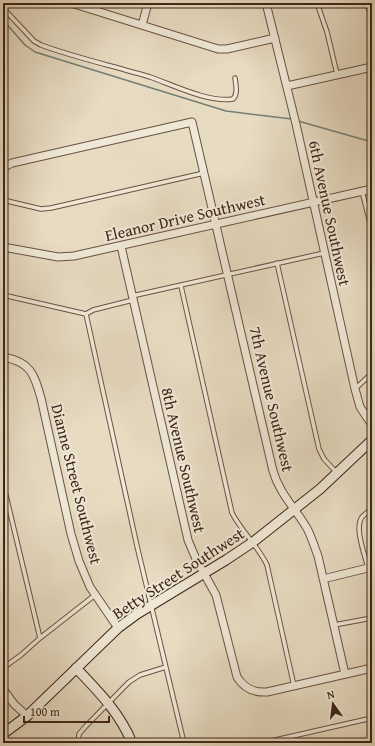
<svg xmlns="http://www.w3.org/2000/svg" width="375" height="746" font-family="'Gentium Book Plus',serif">
<rect width="100%" height="100%" fill="#e7dbc2"/>
<filter id="stains"><feTurbulence type="fractalNoise" baseFrequency=".005" numOctaves="4"/><feColorMatrix values="0 0 0 0 .2 0 0 0 0 .09 0 0 0 0 .02 0 0 0 .5 -.17"/></filter>
<radialGradient id="worn" r=".72"><stop offset=".6" stop-color="#630" stop-opacity="0"/><stop offset="1" stop-color="#630" stop-opacity=".3"/></radialGradient>
<g fill="none" stroke-linecap="round" stroke-linejoin="round">
<!-- stream -->
<path stroke="#747f76" stroke-width="1.5" d="M3,20l22,25 10,7 191,59 66,8
M298,121l74,21"/>
<defs>
<path id="lane" d="M317,3l10,29 10,42
M3,8l31,33 7,4c35,13 73,21 109,32 23,8 59,26 83,22 5,-5 3,-13 2,-21
M95,11l3,-8
M362,191l10,40
M3,200l38,9 10,-1 153,-35
M277,263l42,186 5,10 13,14
M181,286l51,227c10,19 26,33 35,52l27,121
M3,295l83,19 7,-4 40,-10
M132,296l192,-43
M86,314l51,232 47,197
M355,389l17,-16
M3,483l37,155
M368,568c-3,-13 -14,-40 -6,-51 3,-3 7,-6 10,-9
M334,625l38,-7
M3,668l18,-13 19,-17 55,-43
M78,743l1,-9 6,-7 44,-45 11,-7 26,-8
M262,743l110,-25"/>
<path id="street" d="M71,3l147,46h9l48,-11
M266,3l30,121 59,265 5,18 12,18
M142,25l6,-22
M287,86l85,-19
M3,170l3,-4 6,-3 180,-41 81,349c6,21 20,35 32,54 6,9 9,21 13,31l27,118
M121,246l67,294 8,19 20,36 21,82c7,11 16,16 30,15l105,-24
M3,247l55,10 16,-1 298,-67
M3,357c28,5 31,17 38,41l30,136 8,27 11,26 28,41
M323,579l49,-12
M3,689l11,15 13,12"/>
<path id="secondary" d="M370,3l2,7
M76,668c22,23 44,45 56,75
M3,734l24,-18 91,-88 19,-14 89,-54 27,-18 67,-53 52,-49"/>
</defs>
<!-- lane casing -->
<use href="#lane" stroke="#695242" stroke-width="5.5"/>
<!-- street casing -->
<use href="#street" stroke="#695242" stroke-width="9"/>
<!-- secondary casing -->
<use href="#secondary" stroke="#3f2517" stroke-width="11"/>
<!-- lane -->
<use href="#lane" stroke="#efe8d7" stroke-width="3.5"/>
<!-- street -->
<use href="#street" stroke="#efe8d7" stroke-width="7"/>
<!-- secondary -->
<use href="#secondary" stroke="#efe8d7" stroke-width="9"/>
</g>
<g text-anchor="middle" stroke-width="4" stroke-linejoin="round" paint-order="stroke">
<!-- street labels -->
<g font-size="16" fill="#3f2517" stroke="#efe8d7">
<text transform="translate(330 213) rotate(78)" y="6">6th Avenue Southwest</text>
<text transform="translate(185 217) rotate(-13)" y="6">Eleanor Drive Southwest</text>
<text transform="translate(272 399) rotate(77)" y="6">7th Avenue Southwest</text>
<text transform="translate(184 460) rotate(77)" y="6">8th Avenue Southwest</text>
<text transform="translate(77 484) rotate(76)" y="6">Dianne Street Southwest</text>
<text transform="translate(178 573) rotate(-33)" y="6">Betty Street Southwest</text>
</g>
</g>
<!-- margin -->
<rect width="375" height="746" fill="none" stroke="#e7dbc2" stroke-width="16"/>
<rect x="4" y="4" width="367" height="738" fill="none" stroke="#3f2517" stroke-width="2"/>
<rect x="8" y="8" width="359" height="730" fill="none" stroke="#3f2517"/>
<!-- north arrow -->
<g transform="translate(333 704) rotate(346)" stroke="#efe8d7" stroke-width="3" paint-order="stroke">
<path d="M0-3L7 15L0 10L-7 15Z" fill="#3f2517"/>
<text y="-6" font-size="11" font-weight="bold" text-anchor="middle" fill="#3f2517">N</text>
</g>
<!-- scale -->
<path d="M24 716v6h85v-6" fill="none" stroke="#3f2517" stroke-width="2"/>
<text x="30" y="716" font-size="12" fill="#3f2517" stroke="#efe8d7" stroke-width="3" paint-order="stroke">100 m</text>
<rect width="100%" height="100%" filter="url(#stains)"/>
<rect width="100%" height="100%" fill="url(#worn)"/>
</svg>
